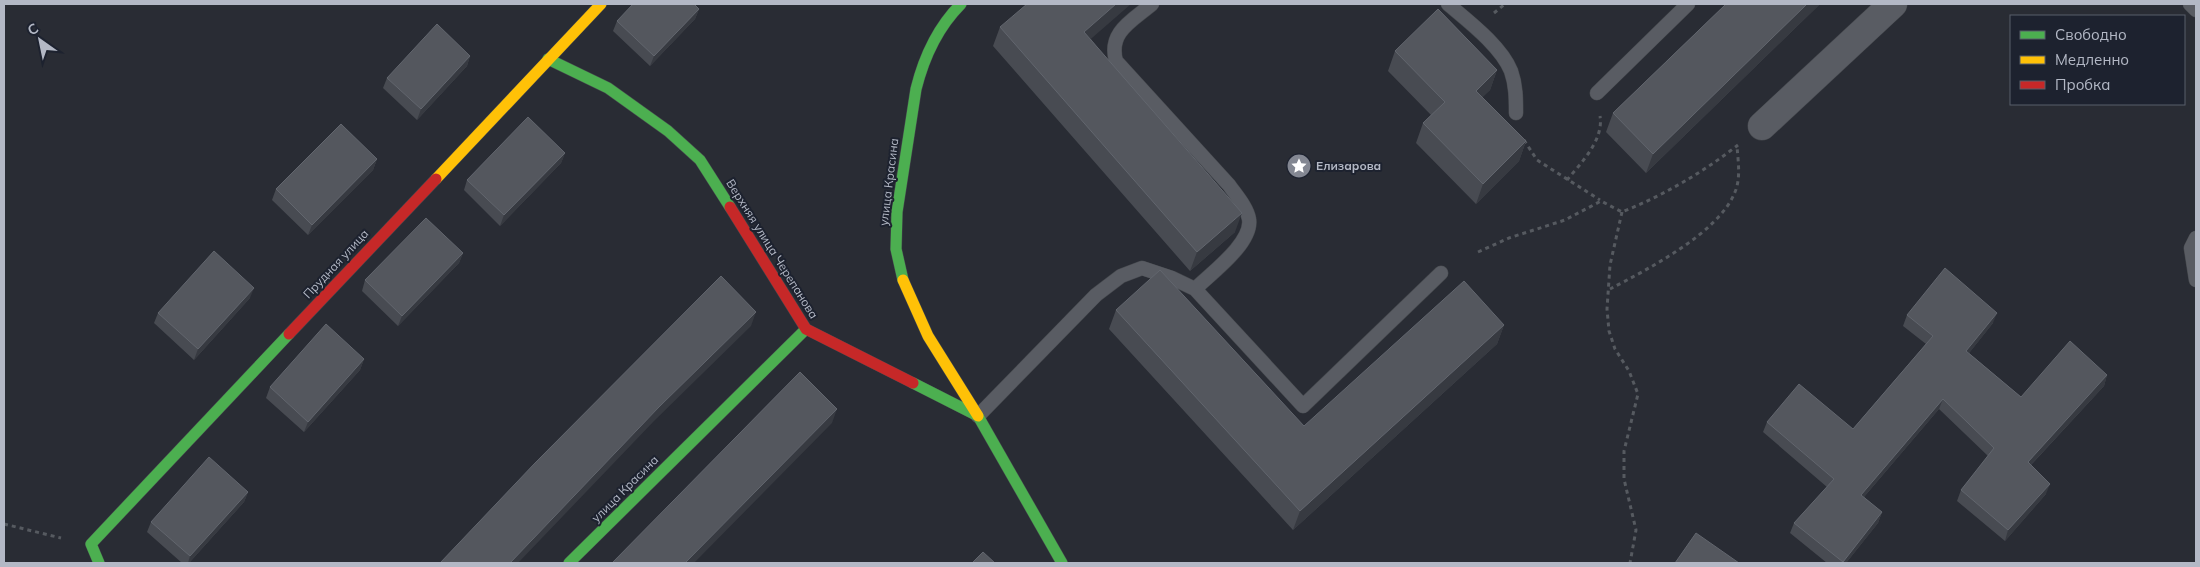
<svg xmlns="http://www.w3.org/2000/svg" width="2200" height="567" font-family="Mulish,sans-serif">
<rect width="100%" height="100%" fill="#292c34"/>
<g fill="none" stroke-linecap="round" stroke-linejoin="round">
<defs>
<path id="lane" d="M1448,4c20,17 53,42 63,67 5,14 5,28 5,42
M2190,4l6,6
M1597,93l91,-89
M2196,238l-5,10 5,32
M1195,289l108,117 138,-133
M978,416l118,-121 25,-19 21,-8 30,10 23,11c15,-15 58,-46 54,-70 -2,-12 -13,-24 -20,-34l-113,-124c-8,-29 16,-40 36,-57"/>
<path id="street" d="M1762,126l131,-122"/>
<path id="fast" d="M548,59l60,29 60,43 32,29 30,47
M903,280l-7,-31 1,-37 19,-123c8,-32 21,-61 45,-85
M913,383l65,33 84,147
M99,563l-8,-19 198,-210
M569,563l237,-234"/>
<path id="slow" d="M436,179l165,-175
M903,280l25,56 50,80"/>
<path id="jam" d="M730,207l76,122 107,54
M289,334l147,-155"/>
</defs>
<!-- lane casing -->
<use href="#lane" stroke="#45484d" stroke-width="15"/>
<!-- street casing -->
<use href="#street" stroke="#45484d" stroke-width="29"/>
<!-- fast casing -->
<use href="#fast" stroke="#45484d" stroke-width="12"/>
<!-- slow casing -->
<use href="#slow" stroke="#45484d" stroke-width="12"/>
<!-- jam casing -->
<use href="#jam" stroke="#45484d" stroke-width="12"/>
<!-- path -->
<path stroke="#565a60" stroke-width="3" stroke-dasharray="4 4" stroke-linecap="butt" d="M1494,13l11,-9
M1524,140l13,20 63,40
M1567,180c14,-17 37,-40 33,-64
M1622,212l-12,53 -3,44 2,22 6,18 14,22 9,23 -14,57v28l12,51 -6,33
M1478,252l31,-14 56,-18 36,-19 21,11c42,-17 80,-39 116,-67
M1610,289c38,-20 109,-56 125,-97 6,-14 3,-31 2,-46
M4,524l57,14"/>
<!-- lane -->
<use href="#lane" stroke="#595c63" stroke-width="14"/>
<!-- street -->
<use href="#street" stroke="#595c63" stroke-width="28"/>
<!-- fast -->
<use href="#fast" stroke="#4caf50" stroke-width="11"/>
<!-- slow -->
<use href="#slow" stroke="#ffc107" stroke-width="11"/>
<!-- jam -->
<use href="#jam" stroke="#c62828" stroke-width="11"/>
</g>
<!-- wall -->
<path fill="#484b52" d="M1726,4h94l-174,169 -40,-41 7,-19z
M699,9l-4,10 -45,47 -37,-35 4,-10z
M1000,27l91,12 144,193 -45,39 -197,-225z
M1395,51l102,19 -7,20 -8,7 44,44 -7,20 -43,43 -60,-61 7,-20 8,-8 -43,-44z
M470,56l-3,10 -50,54 -34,-32 4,-10z
M565,153l-4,10 -61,63 -36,-36 3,-10z
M377,159l-4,11 -65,65 -36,-35 4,-11z
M463,253l-4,10 -61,63 -36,-35 3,-11z
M250,298l-56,62 -40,-37 4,-10z
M1116,310l188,116 200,-101 -7,19 -204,186 -184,-201z
M1907,315l86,8 -24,30 52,44 86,-22 -3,11 -73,79 15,29 -41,47 -48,-40 4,-11 27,-34 -49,-47 -75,88 18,15 -4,11 -32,40h-19l-37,-30 4,-10 33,-36 -64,-55 4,-10 86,7 73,-85 -23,-18z
M364,359l-4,11 -56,62 -38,-34 4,-11z
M248,492l-4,10 -55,61h-7l-35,-31 4,-10z"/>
<!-- shaded-wall -->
<path fill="#373a41" d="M1116,4h15l-54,47 7,-19z
M1807,4h13l-174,169 7,-19z
M699,9l-4,10 -45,47 4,-10z
M470,56l-3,10 -50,54 4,-11z
M1497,70l-7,20 -21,21 7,-20z
M1526,141l-7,20 -43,43 7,-20z
M565,153l-4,10 -61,63 4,-11z
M377,159l-4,11 -65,65 4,-10z
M1242,213l-7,19 -45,39 7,-19z
M463,253l-4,10 -61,63 4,-10z
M254,288l-4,10 -56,62 4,-11z
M756,312l-5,14 -97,95 -136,142h-8l149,-156z
M1997,313l-4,10 -31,39 4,-11z
M1504,325l-7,19 -204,186 7,-19z
M364,359l-4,11 -56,62 4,-10z
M2107,375l-3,11 -80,86 4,-10z
M1943,399l-4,10 -82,96 4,-10z
M837,409l-5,14 -138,140h-9z
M2050,484l-4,10 -41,47 3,-11z
M248,492l-4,10 -55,61h-1l2,-7z
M1882,512l-4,11 -32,40h-4z"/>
<!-- building -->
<path fill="#54575e" stroke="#62666e" d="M633,4h61l5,5 -45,47 -37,-35z
M1027,4h89l-32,28 158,181 -45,39 -197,-225z
M1726,4h81l-154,150 -40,-41z
M1438,9l59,61 -21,21 50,50 -43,43 -60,-61 22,-21 -50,-51z
M437,24l33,32 -49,53 -34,-31z
M528,117l37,36 -61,62 -37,-35z
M341,124l36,35 -65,66 -36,-36z
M426,218l37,35 -61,63 -37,-36z
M214,251l40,37 -56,61 -40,-36z
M1945,268l52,45 -31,38 55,46 49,-56 37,34 -79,87 22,22 -42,46 -47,-40 33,-42 -51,-49 -82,96 21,17 -39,50 -49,-39 40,-44 -67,-57 32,-38 54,45 80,-93 -26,-21z
M1160,270l144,156 160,-145 40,44 -204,186 -184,-201z
M721,276l35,36 -97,95 -149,156h-70l95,-100z
M326,324l38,35 -56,63 -38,-35z
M800,372l37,37 -152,154h-73z
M209,457l39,35 -58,64 -39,-34z
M1696,533l43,30h-64z
M983,552l12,11h-23z"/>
<!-- icons -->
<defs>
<symbol id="sight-disc" viewBox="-11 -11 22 22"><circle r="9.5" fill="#838792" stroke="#1d222f"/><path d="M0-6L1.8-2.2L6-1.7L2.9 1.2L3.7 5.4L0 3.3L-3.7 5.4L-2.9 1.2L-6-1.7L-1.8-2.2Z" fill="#fff"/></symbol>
</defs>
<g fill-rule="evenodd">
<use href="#sight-disc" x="1285" y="152" width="28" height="28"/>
</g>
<g text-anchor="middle" stroke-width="4" stroke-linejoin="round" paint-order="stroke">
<!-- poi labels -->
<g font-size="12" font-weight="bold" fill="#b3b8c5" stroke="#1d222f" text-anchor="start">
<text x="1316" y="170">Елизарова</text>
</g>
<!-- street labels -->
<g font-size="12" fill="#b3b8c5" stroke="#1d222f">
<text transform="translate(889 182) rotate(-83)" y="4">улица Красина</text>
<text transform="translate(772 249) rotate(58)" y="4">Верхняя улица Черепанова</text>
<text transform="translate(336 264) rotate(-47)" y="4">Прудная улица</text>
<text transform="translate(625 489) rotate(-45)" y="4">улица Красина</text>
</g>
</g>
<!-- border -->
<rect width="2200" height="567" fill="none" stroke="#b3b8c5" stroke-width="10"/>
<!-- legend -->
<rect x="2010" y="15" width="175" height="90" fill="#1d222f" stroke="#595e6b"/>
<rect x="2020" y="31" width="25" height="8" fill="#4caf50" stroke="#595e6b"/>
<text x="2055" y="40" font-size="15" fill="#b3b8c5">Свободно</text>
<rect x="2020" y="56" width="25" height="8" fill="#ffc107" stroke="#595e6b"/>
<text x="2055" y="65" font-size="15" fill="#b3b8c5">Медленно</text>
<rect x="2020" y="81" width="25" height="8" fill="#c62828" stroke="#595e6b"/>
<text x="2055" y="90" font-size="15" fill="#b3b8c5">Пробка</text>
<!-- north arrow -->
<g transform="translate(40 40) rotate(327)" stroke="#1d222f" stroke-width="4" paint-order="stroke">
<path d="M0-4L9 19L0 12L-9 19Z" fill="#b3b8c5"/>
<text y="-8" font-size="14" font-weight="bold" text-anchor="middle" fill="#b3b8c5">С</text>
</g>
</svg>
